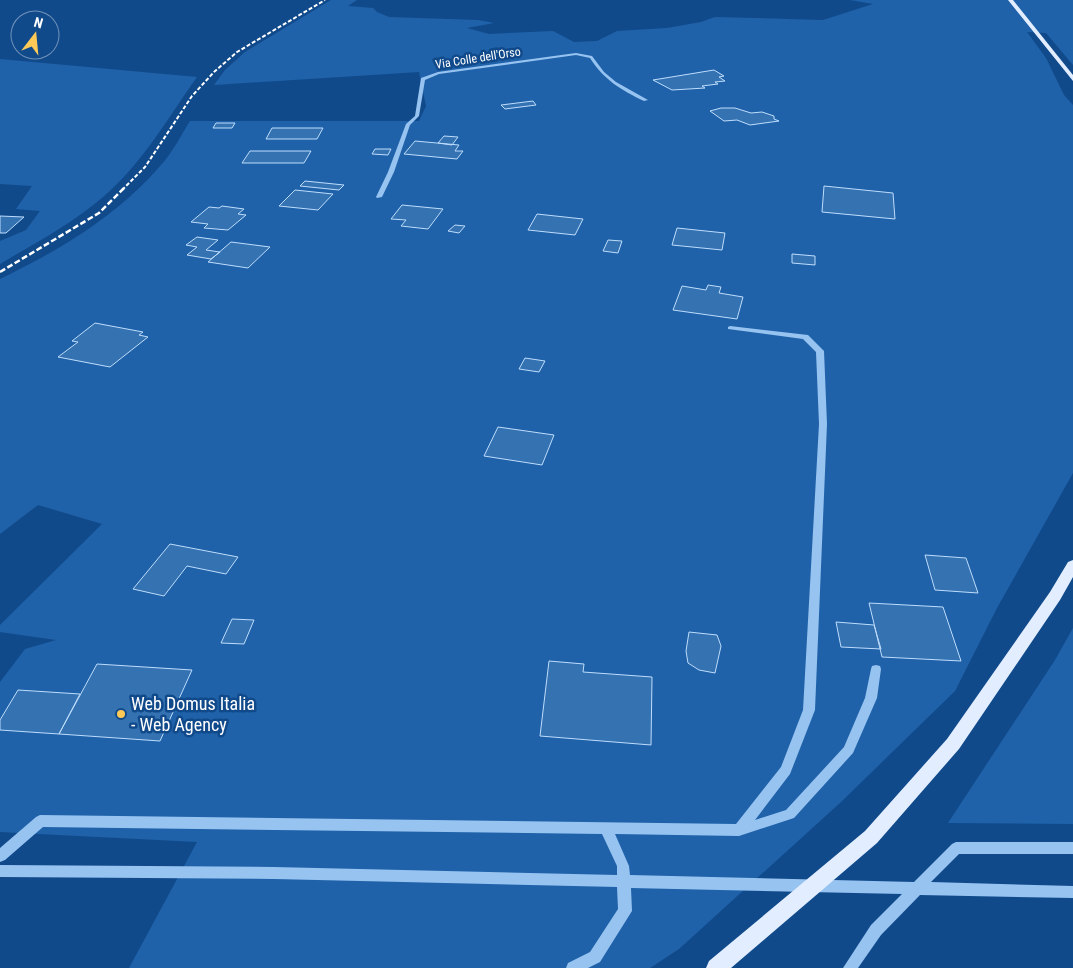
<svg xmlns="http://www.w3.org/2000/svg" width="1073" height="968" font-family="'Roboto Condensed',sans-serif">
<rect width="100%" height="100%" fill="#114a8b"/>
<!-- green -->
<path fill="#1f62a9" d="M331,0h26l-9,6 25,2 4,4 12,5 89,3 16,3 -27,5 22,6 64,-3 21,11 23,-1 20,-10 50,-3 34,-6 14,-5 108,3 50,-16 -23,-4h223v65l-27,-32 -19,-1 19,26 18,37 9,10v368l-76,135 -42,83 -114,111 -162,147 -29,19h-521l68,-126 -197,-10v-150l25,-33 31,-9 -56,-8v-7l102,-101 -64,-19 -38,29v-255c60,-29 117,-63 161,-114 12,-13 20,-30 29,-44h229l7,-15 -7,-34 -205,13 11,-15 20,-18z
M0,59l197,18c-29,41 -56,88 -94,120 -31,27 -68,46 -103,67v-23l26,-11 14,-19 -24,-2 16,-23 -32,-2z
M1073,628v196l-125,-1 107,-163z"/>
<!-- building -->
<path fill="#3472b2" stroke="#beddfd" d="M714,70l10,6 -5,1 6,4 -10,1 3,2 -16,2 3,2 -33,2 -19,-10z
M533,101l3,4 -31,4 -4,-4z
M721,108h14l16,5 11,-1 12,4v3l5,2 -29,4 -13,-5 -13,1 -14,-10z
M216,123h19l-3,5h-19z
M272,128h51l-6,11h-51z
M444,136l14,1 -6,8 -14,-2z
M415,141l44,4 -4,6h8l-6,8 -53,-5z
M375,149h16l-3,6 -16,-1z
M250,151h61l-7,12h-62z
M305,181l39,4 -5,5 -39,-4z
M824,186l69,7 2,26 -73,-7z
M295,190l38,4 -15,16 -39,-4z
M402,205l41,4 -15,20 -27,-3 5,-6 -15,-1z
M222,206l22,3 -6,5 8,1 -18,15 -24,-2 4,-4 -17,-2 18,-15 10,1z
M537,214l46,5 -8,16 -47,-5z
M0,216l24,1 -18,16h-6z
M455,225l10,1 -6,7 -11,-2z
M677,228l48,5 -3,17 -50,-5z
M197,237l21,3 -12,10 14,2 -9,7 -24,-4 10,-8 -11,-2z
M608,240l14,1 -4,12 -15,-2z
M231,242l39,5 -22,21 -40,-6z
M792,254l23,2v9l-23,-2z
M708,285l13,2 -2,6 24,4 -6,22 -64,-9 9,-24 24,4z
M95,323l48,9 -4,3 9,2 -38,30 -52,-10 20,-15 -6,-1z
M525,358l20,3 -6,11 -20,-3z
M498,427l56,8 -12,30 -58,-9z
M170,544l68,13 -12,17 -39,-8 -23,30 -31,-7z
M925,555l41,3 12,35 -43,-3z
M869,603l74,4 18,54 -79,-4z
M232,619l22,1 -10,24 -23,-1z
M836,622l38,3 7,24 -40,-2z
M689,632l28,3 4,11 -6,27 -16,-3 -11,-7 -2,-12z
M549,661l35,3 -1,8 69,5 -1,68 -111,-9z
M97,664l95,6 -32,71 -101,-7z
M18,690l62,4 -21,40 -59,-4v-10z"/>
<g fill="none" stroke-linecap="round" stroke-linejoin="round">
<!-- minor -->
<path fill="#97c3f1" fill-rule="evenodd" d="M576,53l16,3 12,16 12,10 32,18 -4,1c-23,-11 -40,-21 -54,-43l-14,-3 -137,19 -14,6 -6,36 -9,9 -16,47 -12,25 -5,1 -1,-1 12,-25 18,-48 9,-8 6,-38 17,-6z
M730,326l78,9 16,16 3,73 -12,286 -25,64 -35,46 31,-10 58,-63 21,-49 6,-29 1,-3 4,-1 4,1 1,3 -4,29 -24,55 -59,65 -55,18 -124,-2 14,32 1,9 284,7 38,-38 4,-2h117v12h-114l-28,28 142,4v12l-153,-3 -39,40 -23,33h-15l28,-43 31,-31 -271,-6 1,23 -32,51 -12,6h-22l2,-5 22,-11 28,-43 -1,-22 -343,-8 -274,-2v-12l274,2 343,8v-9l-15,-32 -559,-7 -38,33 -5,2v-14l36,-31 4,-2 696,9 45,-57 22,-57 16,-286 -3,-72 -13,-13 -75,-10v-2z"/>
<!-- major -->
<path fill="#e2eeff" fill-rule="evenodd" d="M1008,0h5l60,75v6z
M1073,560v17l-13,23 -101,149 -82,94 -146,125h-25l3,-7 156,-130 82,-92 103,-147 18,-30z"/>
<!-- rail-far1 -->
<path stroke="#fff" stroke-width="2" stroke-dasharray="4 2" stroke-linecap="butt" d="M122,190l23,-23 47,-71 22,-24 23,-20 88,-52"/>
<!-- rail -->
<path stroke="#fff" stroke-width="2.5" stroke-dasharray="6 2.5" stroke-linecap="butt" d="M0,272l99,-59 25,-25"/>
</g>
<!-- markers -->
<circle fill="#ffc958" stroke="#114a8b" stroke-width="2" cx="121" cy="714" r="5"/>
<g text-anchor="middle" stroke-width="5" stroke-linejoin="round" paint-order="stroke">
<!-- far-street labels -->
<g font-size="12" fill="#fff" stroke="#114a8b">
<text transform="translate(478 58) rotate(-9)" y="4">Via Colle dell'Orso</text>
</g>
<!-- near-poi labels -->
<g font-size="18" fill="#fff" stroke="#114a8b" text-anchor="start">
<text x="131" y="710">Web Domus Italia<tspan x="131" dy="21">- Web Agency</tspan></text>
</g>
</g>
<!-- north arrow -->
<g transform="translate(35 35) rotate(16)"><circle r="24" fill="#114a8b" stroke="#7092b9"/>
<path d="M0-4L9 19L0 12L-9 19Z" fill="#ffc958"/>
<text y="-8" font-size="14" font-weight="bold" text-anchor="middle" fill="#ffffff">N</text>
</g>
</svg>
